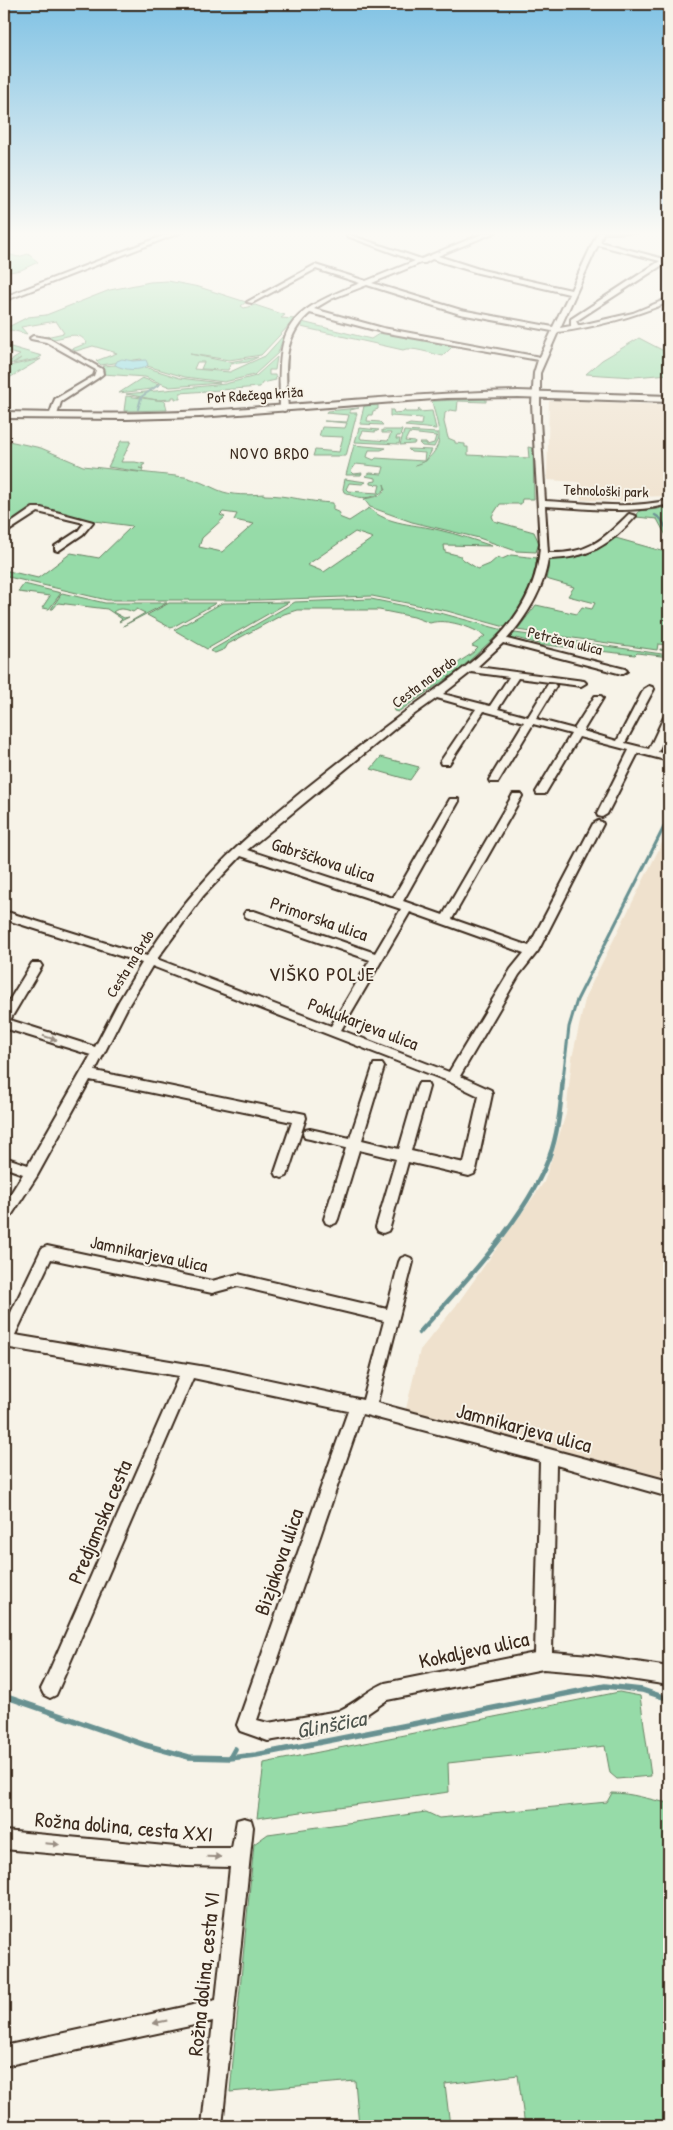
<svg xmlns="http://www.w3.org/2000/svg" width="673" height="2130" font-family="'Patrick Hand',sans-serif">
<rect width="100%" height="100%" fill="#f7f3e8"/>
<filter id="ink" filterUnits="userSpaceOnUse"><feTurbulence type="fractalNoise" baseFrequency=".02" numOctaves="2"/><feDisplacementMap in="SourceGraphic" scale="10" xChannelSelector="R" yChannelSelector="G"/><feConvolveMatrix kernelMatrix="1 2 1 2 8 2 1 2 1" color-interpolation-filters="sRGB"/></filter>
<g filter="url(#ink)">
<!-- built -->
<path fill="#efe1cd" d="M555,400l114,5v91l-34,1 -2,4 -52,-1 -2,-18 -32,-2 2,-79z
M669,829v650l-263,-70 14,-59 35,-43 89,-125 22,-68 6,-56 14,-63z"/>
<!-- green -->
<path fill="#96dba8" stroke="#688263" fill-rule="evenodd" d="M4,253l14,4 10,-3 10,8 -17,8 -17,3z
M168,281l31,6 47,15 -5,4 3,2 11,-3 30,10 -4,3 14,1 -34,36 -32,5 -39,-6 39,8 29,-5 -10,5 -17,2 -3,6 -27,-1 3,-7h-7l-3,7 36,3 35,-16 19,-21 -6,18 -24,22 -30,7 -39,-5 -38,-11 1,-1 -7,-6 -40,6 -5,-4 21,-8 -24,-7 -17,5 -4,-2 15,-6c-9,-14 -22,-5 -34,-4 -3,0 -8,-1 -12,-1l23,-5 -8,-12 -35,6 6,7 -16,-4 -7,4v-5l24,-12 18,-2 64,-25 40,-8z
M302,322l69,17 11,-7 71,14 -10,10c-10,-2 -33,-10 -40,-6l-102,-23 2,-3 -2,-1z
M639,338l23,12 7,-3v27l-35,3 -48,-3 16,-14z
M4,345l38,11 -5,3 -24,5 8,-6 -10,6 -7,1 16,-10 -16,-4z
M277,357l-2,13h-6v5h6l1,5 -14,3 -2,4 -80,6v6h-5v-2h-3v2l-15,1 -31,-6 99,-10 31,-8z
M41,359l-37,22v-8l3,-2 -3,-2 5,-3z
M115,365l19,4 11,-2 35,11 40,5 -50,4 -25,-10 -42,-3 2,-4 -2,-4z
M142,378l17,6 -7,5 -33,4z
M126,396l39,5 2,9 -43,1z
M486,399v3l-28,-1 -1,10 -7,-1 -5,3 -1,9 4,16 7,3v2l10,1v3h3v8l61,3 -1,-11 5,1 1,51h-12l-1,5h-21l-8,12 2,5 40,11 5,11 -3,9 -20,-1 -37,-13 -67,-16 -42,-15 -6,-8 15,-3 7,-6 -2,-6 1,5c-11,12 -28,10 -41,3l-1,-3 2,-10 21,3 -4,2 -13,-1 -3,6 2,2 30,2 2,-8 -10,-1v-2l6,-1v-3l-11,-2 5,-3 12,1 2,-7 -28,-3 -5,7 3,3 8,-1 -1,2h-15l8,-30 32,3 -5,2h-12l-2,7 7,3 2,-2 48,3 1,-8 -14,-1 -3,-3 24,1 -6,11 -11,4c12,-2 24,-15 24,-28 0,-12 -5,-25 -7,-36z
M378,405v4l-5,2 -1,4h-4l-1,6 13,1 3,3 -23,-1 4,-18z
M359,408l-9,2v3h7l-11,43h-33l2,-6 24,2 4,-15 -24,-1 3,-9 23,1 2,-5 -23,-2 23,1 2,-7 -23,-2 1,-2z
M419,409v3l13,-1 4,18 -31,-3 5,-2 11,1 1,-7 -32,-2v-6h3l1,3 10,-1v-2l1,2h13z
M359,428l20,2 -4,2 -12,-1 -3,6 1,2 27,2 3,-8h-9v-3h20l-2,6h-3l-1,3h4l-1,5 -44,-2z
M404,431l33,2 1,6 -4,8 -12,-1 -3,-3h7l1,2 7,-2 2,-7 -27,-3 -4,8 10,1 -1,2 -14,1z
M4,440l37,8 42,18 102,11c12,3 22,8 33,13 13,6 31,5 46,4v1c23,0 44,7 69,8v7l7,3 -1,4 10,4 20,-13c18,17 47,16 70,22 18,4 35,10 53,16l-48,-1 1,7 16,4v2l17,11 12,-5 8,-7 4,2 9,-4 26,3c-3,26 -16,49 -32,69l-58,-16 -75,-15 -114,4h-151l-103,-24v-6l34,8 33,-25 28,5 33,-32 -45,-6 -48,-13 -35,24zM223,512l14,2 -3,6 20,4 -32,28 -23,-5 3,-9 23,-21 -5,-2zM355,532l18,6 -49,34 -17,-7z
M121,441h10l-10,21h14l10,2 -3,2 1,3 -4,-1 4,1 -1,3 -34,-5z
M669,505v36l-12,-22 -21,-2 3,-6 19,-2z
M612,537l57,16v99l-9,-2v-1l8,1v-5l-10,-1 -1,6 -140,-20 19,-25 41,9 5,-7 10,2 3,-6 -27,-7 6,-9 -28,-8 4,-19 31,-4 15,-7z
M24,584l37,9 -12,16 -7,-1 8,-12 -32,-4z
M62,593l43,10h62l-44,23 22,-13 -8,-4 -4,3c-7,-3 -14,-5 -20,0l11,6 5,-1 -10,5 3,-3 -15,-10 -49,-6 -5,6h-2z
M371,599l73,15 59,16 -45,41 -60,41 -4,-1 -1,-4 7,1 13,-12 5,1c16,-11 29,-26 44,-37 6,-4 12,-7 16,-12l-6,-2 13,-10c-13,-9 -39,-18 -55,-13l-16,-6 -35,-7h-82l-13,4 -56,30 -3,5 -10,4 -5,-2 85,-49z
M289,602l-82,47 -33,-19 48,-27z
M169,603h47l-45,25 -24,-13z
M515,633l154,22v2l-32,-4 -2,2 -89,-10 -7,1v-2l-23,-6 -3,3 -3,-3z
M381,757l38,10 -9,13 -39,-11z
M619,1692l21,4 11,80 -34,3 -7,-6 -5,-27 -157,17 1,29 -192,26 7,-55z
M612,1793c20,0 38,7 57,10v323h-144l-7,-51 -73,9 5,42h-91l-4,-45 -125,11 24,-248 14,-10 158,-22 13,6 168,-16z"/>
<!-- water -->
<path fill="#85d6de" stroke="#679191" d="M122,359l11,2 13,-1 2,5c-8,7 -24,5 -33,0l2,-4z"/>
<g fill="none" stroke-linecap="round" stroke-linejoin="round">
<!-- stream-far4 -->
<path stroke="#679191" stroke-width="2" d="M141,397l19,-13
M138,409l3,-11"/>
<!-- stream-far3 -->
<path stroke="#679191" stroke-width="2.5" d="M655,515l6,4 8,14"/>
<!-- stream-far2 -->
<path stroke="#679191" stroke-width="3" d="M563,1079l6,-52 8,-27 92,-183"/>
<!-- stream-far1 -->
<path stroke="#679191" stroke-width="4.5" d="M419,1333c44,-49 113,-121 133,-184 7,-23 9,-47 11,-71"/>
<!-- stream -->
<path stroke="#679191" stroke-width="5.5" d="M4,1696l141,49 44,12 41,1 26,-3 349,-69 37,4 27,9
M230,1758l5,-9"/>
<defs>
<path id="minor" d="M173,232h9l-178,69v-4z
M487,232h9l-58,24 44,14 89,20 27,-58h39l-34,1 -3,9 64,17 5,-3 -2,6 -91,59 2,4h3l52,-12 36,-15v4c-36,15 -72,25 -111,30l-18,41v47l5,81c41,2 84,9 124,-1v4c-40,11 -83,4 -124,2l3,47c41,1 53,-12 81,-39l7,2c-25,29 -50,43 -88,43 -4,30 -21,57 -41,80l118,30 2,2 -5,3 -119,-31 -26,24 107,14 2,2 -5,3 -63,-8 -20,31 30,8 20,-33h6l2,2 -20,33 38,10 21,-33h6l2,2 -20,33 34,10 27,-52 5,-3 3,1 2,2 -29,54 24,6 15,-32 5,-3v13l-11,25 11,3v6l-31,-8 -31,61 -5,3 -4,-1 -1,-2 32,-64 -50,-13 -34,57h-8l-1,-2 35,-58 -38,-10 -35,58h-8l-1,-2 35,-58 -40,-11 -35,53h-8l-1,-2 36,-53 -39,-11 -39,28 -151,124 146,48 57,-99h8l1,2 -56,100 40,14 69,-119 1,-2h8l1,2 -70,123 77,27 64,-122 5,-3 4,1 1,2 -65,127 -19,24 -59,101 31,14 1,4 -16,76 -2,4 -5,2 -61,-14 -18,65 -2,4 -5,2 -5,-2 -2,-4 20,-68 -37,-9 -21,69 -2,4 -5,2 -5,-2 -2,-4 22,-71 -36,-9 -5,-1 -2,-4 2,-4 5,-1 40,9 24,-74h8l2,3 -22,73 37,9 18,-62 2,-4h8l2,4 -18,64 53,12 15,-67 -31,-15 -296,-115 -24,40 -33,65 210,43 1,4 -19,58 -5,2 -5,-2 -2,-4 17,-50 -202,-42 -53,96 -28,43 -5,2v-17l19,-30 -19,-7v-10l24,8 63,-110 -87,-27v-19l28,-46h8l2,3 -32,54 85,27 24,-46 23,-38 -138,-44v-8l143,45c31,-48 68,-91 111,-128 45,-38 92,-75 139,-110 60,-46 140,-89 143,-174l-8,-140 2,-31 4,-13 -156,-28 -72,-19c-30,26 -24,60 -22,96l-4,2 -4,-2c-2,-83 2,-94 80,-126l-44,-14 -64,34 -5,-1 68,-37 51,16 49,-20 -68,-25v-2l74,25zM598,245l62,16 -89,58v7l-11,2zM432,259l46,14 91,21 -16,33 -92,-17 -89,-27 49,-20h4zM367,285l93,29 92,17 -12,26 -157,-29 -69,-19 17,-10zM471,672l38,5 -19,29 -47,-12zM241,856l160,53 -26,44 -121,-42h-8l-2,3 2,3 124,43 -39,66 -174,-67 46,-63zM410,912l114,41 -13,16 -62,103 -108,-42z
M33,336l17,3 52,30 1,5 -5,4 -37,24 -5,16 -7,-2 6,-17 39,-23 2,-6 -50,-28 -15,-3 -1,-1z
M33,508h8l52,14 -10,12 -25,17 -3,-1v-4l23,-15 6,-8 -46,-11 -34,22v-6z
M47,1246l165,35 26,-7 149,35 12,-47 2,-4 5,-2 5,2 2,4 -36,141 292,78v16l-113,-32 -4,187 39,3 78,12v18l-78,-12 -48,-4 -156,31 -29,20 -20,9 -70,12 -28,-10 -3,-6 111,-314 -155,-33 -137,317 -6,3 -6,-3 -3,-6 3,-6 135,-307 -175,-29v-20l38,-79zM51,1259l161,34 26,-7 146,35 -21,79 -139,-30 -209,-35zM362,1414l178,47 -5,192 -150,30c-17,7 -30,21 -47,28l-70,12 -11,-3z
M244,1818l7,2 2,7 -31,299h-20l11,-105 -209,45v-20l212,-46 14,-133 -43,-1 -183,-17v-18l183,17h45l5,-28z"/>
<path id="major" d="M518,391l151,5v6l-151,-5 -71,1 -247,19 -74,2 -122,-1v-6c66,1 131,3 197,-1 106,-6 211,-18 317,-20z"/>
</defs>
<!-- minor casing -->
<use href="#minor" stroke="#3b2a1e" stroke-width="4"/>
<!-- major casing -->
<use href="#major" stroke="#3b2a1e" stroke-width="4"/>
<!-- minor -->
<use href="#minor" fill="#f7f3e8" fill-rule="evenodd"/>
<!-- major -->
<use href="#major" fill="#f7f3e8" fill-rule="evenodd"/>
</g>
<!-- one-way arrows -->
<defs><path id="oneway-solid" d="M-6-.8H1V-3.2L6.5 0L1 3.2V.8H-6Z" transform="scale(1.25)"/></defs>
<g fill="#998e83">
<use href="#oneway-solid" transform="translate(50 1038) rotate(18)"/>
<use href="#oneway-solid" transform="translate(52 1844) rotate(5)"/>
<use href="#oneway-solid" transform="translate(214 1857) rotate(1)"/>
<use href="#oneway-solid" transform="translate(160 2022) rotate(168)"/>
</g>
</g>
<!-- sky -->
<linearGradient id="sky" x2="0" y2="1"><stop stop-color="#80c2e4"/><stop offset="0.44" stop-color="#fbfaf5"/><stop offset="1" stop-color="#fbfaf5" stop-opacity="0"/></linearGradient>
<rect width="673" height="530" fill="url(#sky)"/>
<g text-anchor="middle" stroke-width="4" stroke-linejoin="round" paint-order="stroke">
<!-- far-street labels -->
<g font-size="15" fill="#3b2a1e" stroke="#f7f3e8">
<text transform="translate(255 395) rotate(-4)" y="5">Pot Rdečega križa</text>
<text transform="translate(606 491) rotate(2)" y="5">Tehnološki park</text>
<text transform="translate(565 641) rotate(14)" y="5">Petrčeva ulica</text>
<text transform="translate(424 682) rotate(-37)" y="5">Cesta na Brdo</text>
<text transform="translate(130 964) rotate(-58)" y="5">Cesta na Brdo</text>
</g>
<!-- far-neighbourhood labels -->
<g font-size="16" letter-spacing="1" fill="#3b2a1e" stroke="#f7f3e8">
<text x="270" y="459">NOVO BRDO</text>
</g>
<!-- street labels -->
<g font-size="18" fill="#3b2a1e" stroke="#f7f3e8">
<text transform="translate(323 860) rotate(18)" y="6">Gabrščkova ulica</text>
<text transform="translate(319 919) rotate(19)" y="6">Primorska ulica</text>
<text transform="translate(363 1024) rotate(21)" y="6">Poklukarjeva ulica</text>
<text transform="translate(149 1254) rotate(12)" y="6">Jamnikarjeva ulica</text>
</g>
<!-- quarter labels -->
<g font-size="20" letter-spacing="1" fill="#3b2a1e" stroke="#f7f3e8">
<text x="322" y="981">VIŠKO POLJE</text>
</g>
<!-- near-street labels -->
<g font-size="21" fill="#3b2a1e" stroke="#f7f3e8">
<text transform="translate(524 1428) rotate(15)" y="7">Jamnikarjeva ulica</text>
<text transform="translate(100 1522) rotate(-67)" y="7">Predjamska cesta</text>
<text transform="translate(279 1562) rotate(-71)" y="7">Bizjakova ulica</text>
<text transform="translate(474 1650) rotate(-12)" y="7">Kokaljeva ulica</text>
<text transform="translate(124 1827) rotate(5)" y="7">Rožna dolina, cesta XXI</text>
<text transform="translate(204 1974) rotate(-84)" y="7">Rožna dolina, cesta VI</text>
</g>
<!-- near-water labels -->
<g font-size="22" font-style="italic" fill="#4e554e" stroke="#f7f3e8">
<text transform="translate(331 1724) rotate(-11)" y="8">Glinščica</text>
</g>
</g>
<!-- margin -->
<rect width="673" height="2130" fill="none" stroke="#f7f3e8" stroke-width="20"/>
<rect x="10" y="10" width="653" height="2110" fill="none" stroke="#3b2a1e" stroke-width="2" filter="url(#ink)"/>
</svg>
